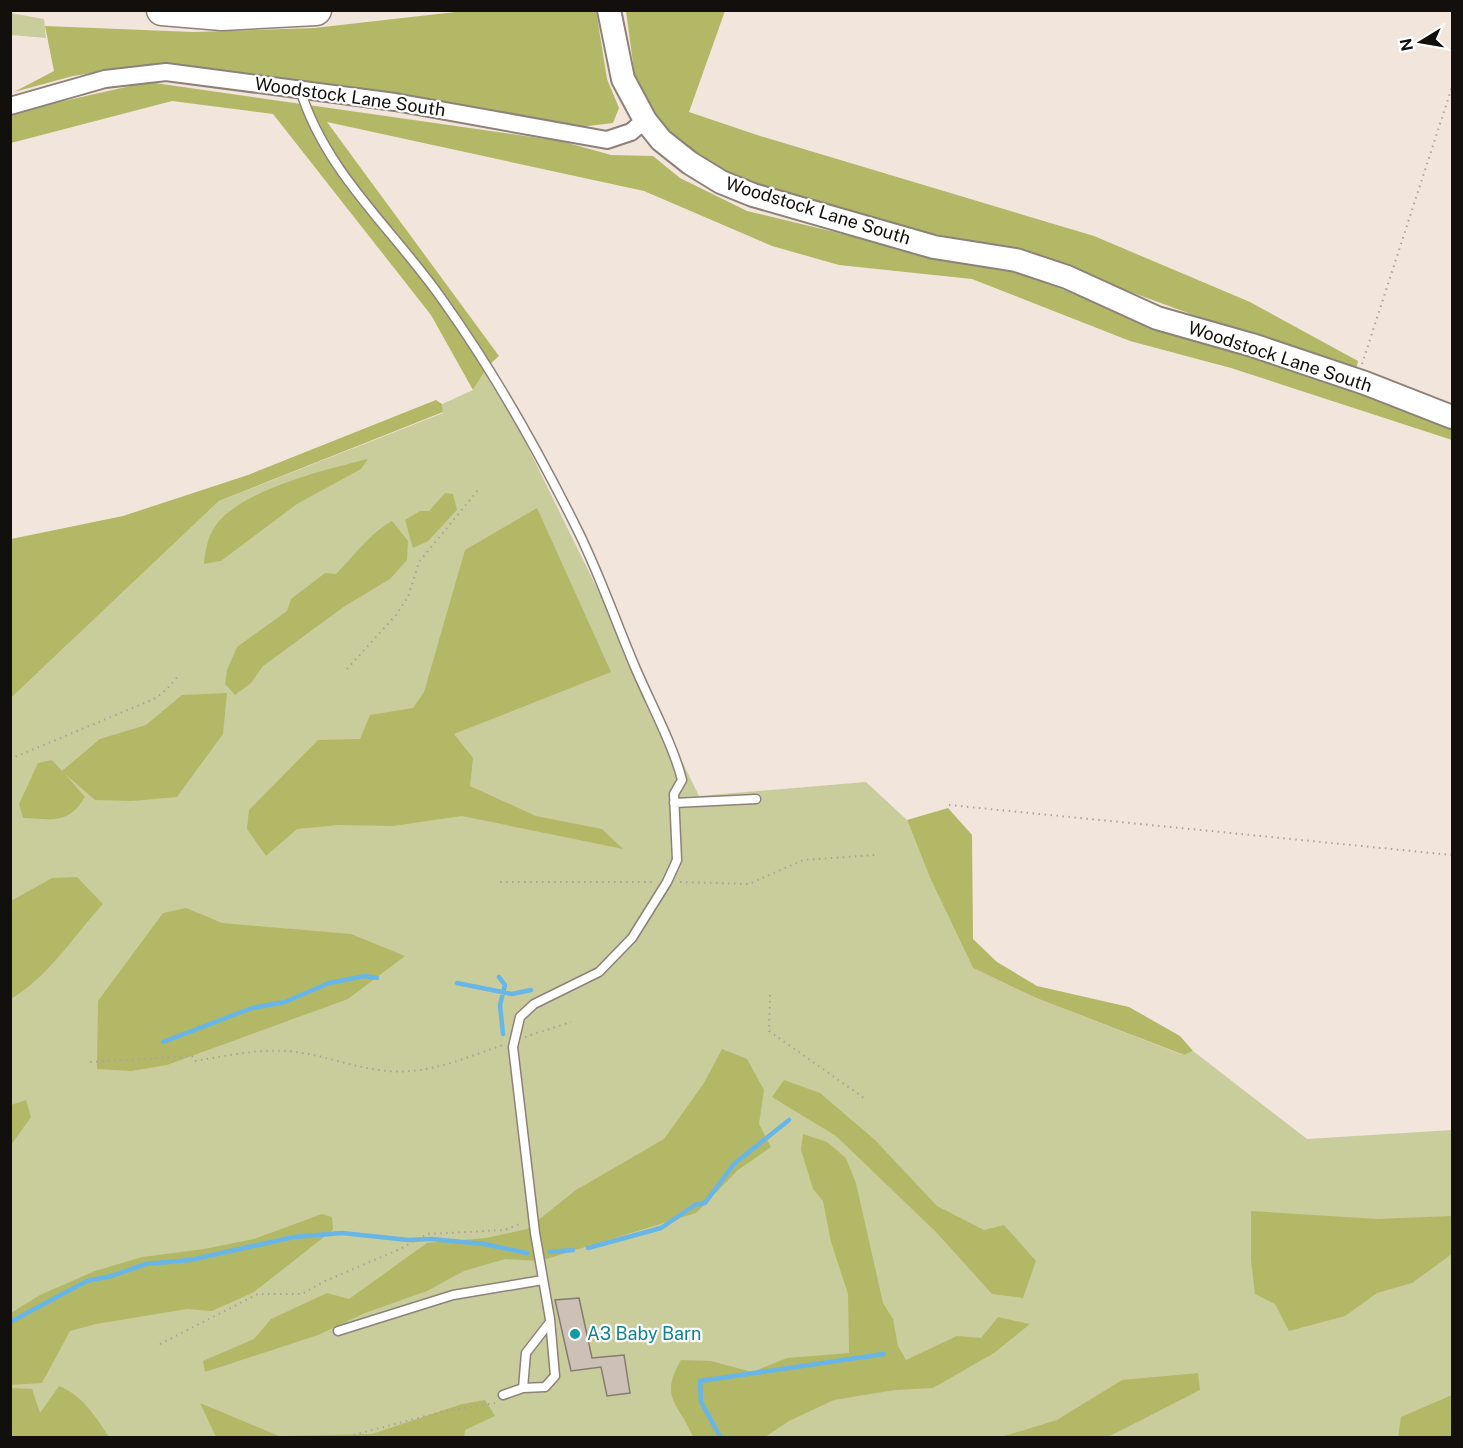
<svg xmlns="http://www.w3.org/2000/svg" width="1463" height="1448" font-family="'Public Sans',sans-serif">
<rect width="100%" height="100%" fill="#f2e5dc"/>
<!-- green -->
<path fill="#c9cd9c" d="M10,13l34,6 2,19 -35,-3z
M488,366l211,430 167,-14 41,38 23,58 43,90 63,30 147,57 10,-4 114,88 145,-9v307l-1441,1v-740l208,-197 224,-88 -1,-9 31,-14z"/>
<!-- forest -->
<path fill="#b3b866" d="M473,10h123l11,69 12,29 -6,15 -33,4 -220,-36 -214,-26 -73,11 -59,16 40,-21 -9,-45 148,6 121,-4z
M626,11h99l-36,101 71,24 334,100 156,66 108,59 -3,13 -339,-124 -102,-20 -148,-41 -53,-20 -51,-41 -26,-43z
M148,82l413,59 50,14 42,1 27,22 67,33 166,40 99,18 139,56 204,65 97,37v13l-221,-72 -101,-27 -158,-62 -133,-14 -67,-19 -128,-55 -317,-69 172,234 -11,10 -15,24 -42,-75 -158,-201 -101,-13 -161,42v-30z
M436,400l6,4 1,8 -224,89 -208,197v-159l112,-23 125,-41z
M368,459l-7,10 -64,35 -76,57 -17,3c1,-14 4,-28 12,-39 25,-35 111,-56 152,-66z
M445,493l8,1 4,16 -29,31 -15,7 -8,-28 15,-9h9z
M537,508l74,164 -157,62 19,24 -3,28 66,30 66,13 21,20 -161,-33 -69,10 -54,-1 -42,4 -31,27 -19,-27 2,-19 69,-70 42,-1 10,-24 43,-7 11,-16 41,-142z
M392,521l16,20 -1,19 -17,19 -45,27 -82,60 -12,17 -16,12 -10,-11 2,-14 10,-23 50,-36 4,-12 34,-26 11,1c19,-19 33,-40 56,-53z
M227,693l-4,41 -46,63 -45,4 -37,-1 -30,-26 20,23c-17,28 -32,22 -62,21l-4,-14 19,-41 14,-3 10,11 38,-32 46,-14 36,-30z
M948,808l24,27 1,104 24,23 40,24 92,21 51,29 13,15 -9,4 -148,-57 -63,-30 -43,-90 -23,-58z
M77,877l26,27c-31,34 -53,71 -92,95v-98l41,-23z
M186,908l36,15 129,11 54,22 -57,43 -181,66 -36,6 -34,-2 1,-68 65,-88z
M722,1049l25,10 17,31 -5,34 12,23 -33,23 -42,43 -156,48 -35,-2 -41,12 -37,20 -62,22 -47,22 -113,37 -2,-11 51,-22 17,-20 56,-26 22,6 78,-56 59,-5 41,-9 49,-39 88,-51 40,-56z
M784,1080l36,13 55,47 62,66 47,24 20,-5 32,36 -13,37 -31,-4 -56,-62 -100,-96 -64,-39z
M26,1100l5,17 -20,28v-40z
M803,1134l24,8 19,16 10,25 27,120 10,16 5,27 8,14 51,-24 24,2 17,-21 32,7 -36,29 -61,35 -38,2 -61,10 -45,21 -24,16h-72c-13,-33 -35,-38 -12,-77l30,1 41,11 35,-14 62,-5 -1,-59 -17,-52 -8,-41 -10,-12 -12,-39z
M1251,1211l126,8 75,-3v38l-40,29 -35,10 -32,23 -56,15 -14,-27 -20,-10 -4,-34z
M322,1214l10,3 1,13 -79,62 -42,19 -25,-2 -91,15 -26,7 -28,52 -31,2v-72l29,-18 55,-24 47,-14 62,-8 50,-10z
M1198,1373l2,17 -92,47h-107l56,-17 65,-40z
M59,1386c23,9 37,31 50,51h-98v-49l21,1 8,24z
M1452,1395v42h-54l3,-20z
M485,1400l10,16 -30,14 -1,8 -248,-1 -16,-34 79,33 93,-2 90,-30z"/>
<g fill="none" stroke-linecap="round" stroke-linejoin="round">
<!-- stream -->
<path stroke="#68b5e8" stroke-width="4.5" d="M499,977l6,8 -5,20 3,29
M457,983l55,11 19,-4
M163,1042l89,-34 33,-6 44,-19 36,-7 12,2
M588,1248l73,-20 34,-23 10,-2 29,-39 55,-44
M550,1252l23,-2
M10,1322l77,-41 24,-5 35,-12 44,-4 104,-23 48,-4 67,7 22,-1 53,5 43,9
M721,1438l-20,-36 -1,-21 184,-27"/>
</g>
<!-- building -->
<path fill="#ccc0b7" stroke="#867b72" stroke-width="1.5" d="M579,1298l13,60 32,-3 6,38 -23,3 -6,-29 -30,4 -16,-71z"/>
<g fill="none" stroke-linecap="round" stroke-linejoin="round">
<defs>
<path id="lane" d="M300,89c25,84 96,143 144,213 52,73 95,150 135,231 21,43 37,89 56,134 14,33 39,80 47,113l-8,14 3,66 -10,22 -35,56 -33,34 -65,32 -14,13 -7,30 22,186 15,86 5,57 -10,11 -22,1 -20,7
M674,803l82,-4
M338,1331l115,-36 90,-15
M523,1388l3,-35 24,-31"/>
<path id="street" d="M10,106l95,-27 61,-7 229,30 212,38 24,-8 14,-12"/>
<path id="secondary" d="M609,10l14,69 22,41 16,20 29,23 31,19 32,13 181,52 82,13 51,17 90,41 95,27 113,38 87,34"/>
<path id="highway" d="M162,10l60,5 94,-5"/>
</defs>
<!-- lane casing -->
<use href="#lane" stroke="#8d8179" stroke-width="11"/>
<!-- street casing -->
<use href="#street" stroke="#8d8179" stroke-width="20"/>
<!-- secondary casing -->
<use href="#secondary" stroke="#8d8179" stroke-width="26"/>
<!-- highway casing -->
<use href="#highway" stroke="#8d8179" stroke-width="33"/>
<!-- path -->
<path stroke="#aca29b" stroke-width="2" stroke-dasharray="1.5 4.5" stroke-linecap="butt" d="M1362,364l90,-277
M347,669l49,-54 12,-18 11,-35 59,-72
M10,759l144,-60 12,-9 14,-16
M949,805l503,50
M500,882h153
M680,882l69,2 54,-24 72,-5
M770,995l-1,36 95,67
M525,1037l46,-15
M90,1062l102,-6 3,5c30,-5 61,-12 92,-10 41,3 80,24 123,20 31,-2 63,-16 93,-26
M160,1344l98,-50h44l21,-12 77,-33 27,-15 78,-4 17,-7
M342,1438l99,-26 54,-9"/>
<!-- lane -->
<use href="#lane" stroke="#fff" stroke-width="8"/>
<!-- street -->
<use href="#street" stroke="#fff" stroke-width="16"/>
<!-- secondary -->
<use href="#secondary" stroke="#fff" stroke-width="22"/>
<!-- highway -->
<use href="#highway" stroke="#fff" stroke-width="30"/>
</g>
<!-- markers -->
<circle fill="#0f9aa8" stroke="#fff" stroke-width="2" cx="575" cy="1334" r="6"/>
<g text-anchor="middle" stroke-width="4.5" stroke-linejoin="round" paint-order="stroke">
<!-- street labels -->
<g font-size="18" fill="#130f0c" stroke="#fff">
<text transform="translate(350 97) rotate(8)" y="6">Woodstock Lane South</text>
<text transform="translate(818 211) rotate(17)" y="6">Woodstock Lane South</text>
<text transform="translate(1280 357) rotate(18)" y="6">Woodstock Lane South</text>
</g>
<!-- culture labels -->
<g font-size="18" fill="#0d838f" stroke="#fff" text-anchor="start">
<text x="587" y="1340">A3 Baby Barn</text>
</g>
</g>
<!-- border -->
<rect width="1463" height="1448" fill="none" stroke="#130f0c" stroke-width="24"/>
<!-- north arrow -->
<g transform="translate(1421 42) rotate(259)" stroke="#ffffff" stroke-width="4.5" paint-order="stroke">
<path d="M0-4.5L10 22L0 15L-10 22Z" fill="#130f0c"/>
<text y="-9" font-size="16" font-weight="bold" text-anchor="middle" fill="#130f0c">N</text>
</g>
</svg>
